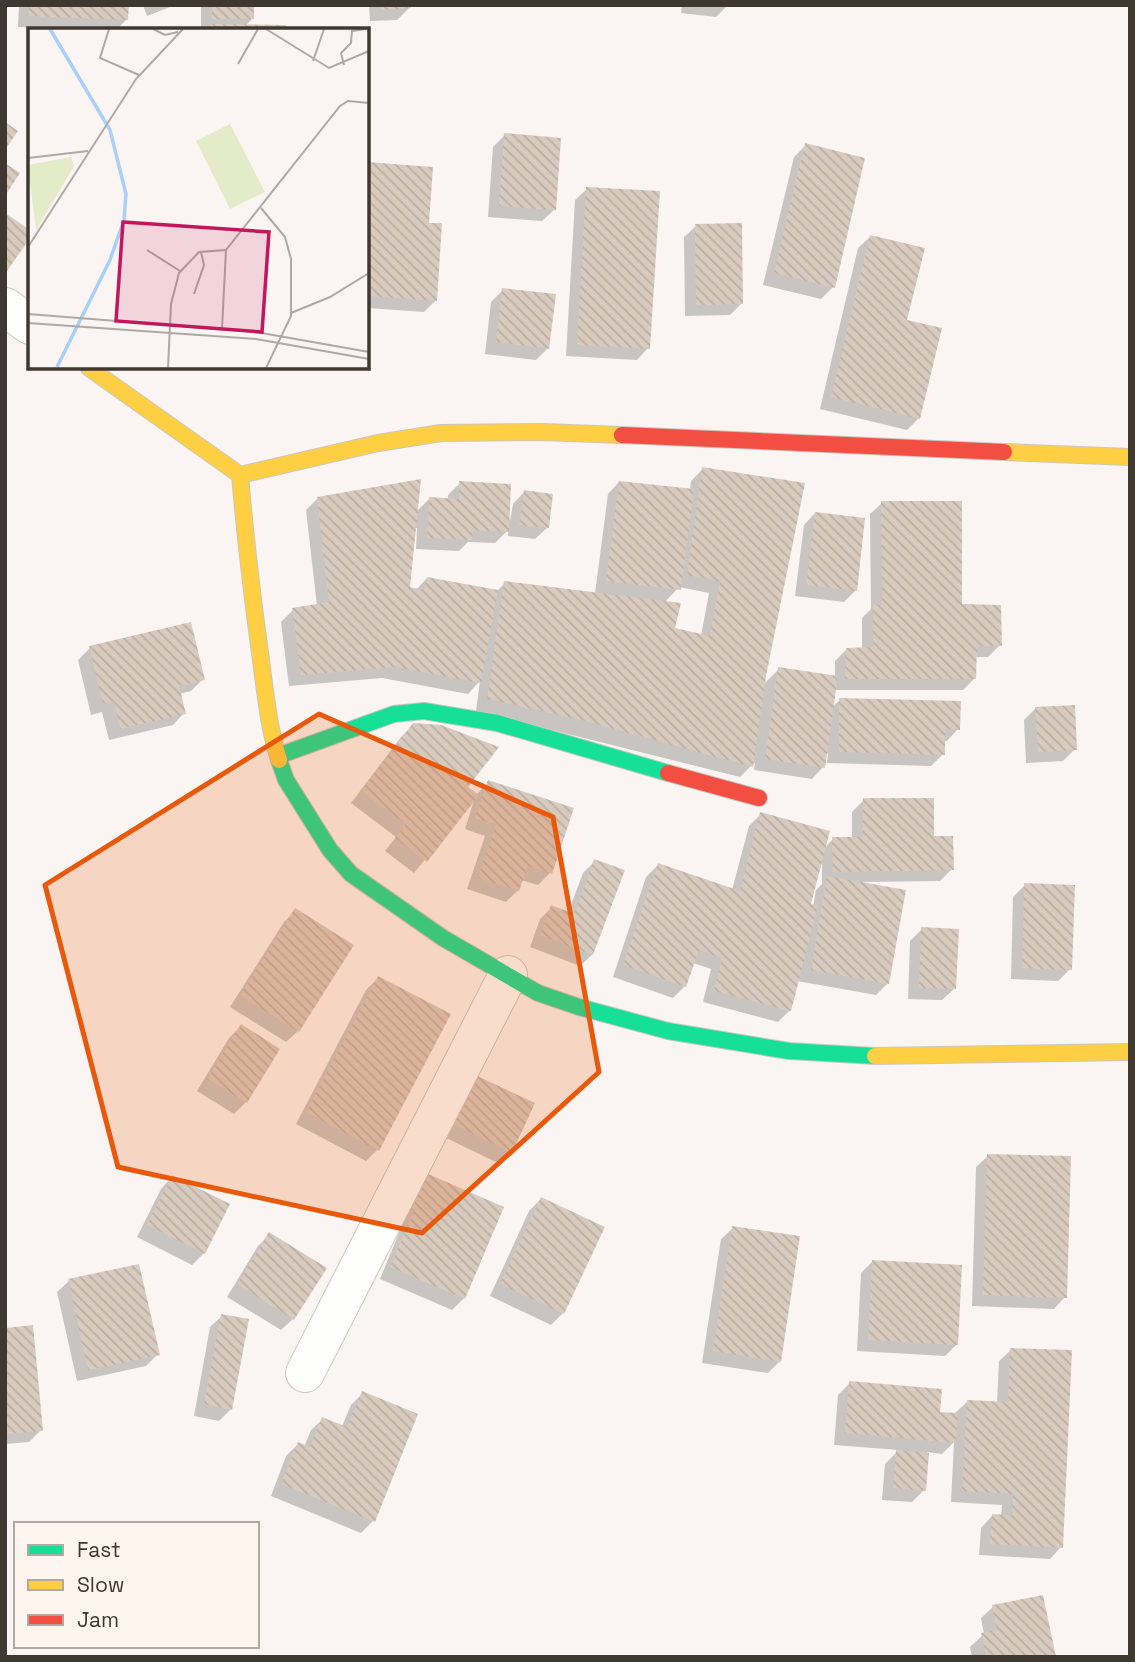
<svg xmlns="http://www.w3.org/2000/svg" width="1135" height="1662" font-family="'Space Grotesk',sans-serif">
<defs>
<pattern id="building-back-hatch" width="6" height="6" patternUnits="userSpaceOnUse" patternTransform="scale(1.75)"><rect width="6" height="6" fill="#d8cbbe"/><path d="M-1 5l2 2M0 0l6 6M5-1l2 2" fill="none" stroke="#baafa4"/></pattern>
</defs>
<rect width="100%" height="100%" fill="#faf5f2"/>
<!-- shadow -->
<path fill="#0003" fill-rule="evenodd" d="M19,5h108v14l-11,11 -98,-3z
M143,5h32l-28,11z
M201,5h51v14l-7,7 39,4h-83z
M369,5h40v3l-12,12 -27,1z
M682,5h46l-12,12 -35,-4z
M505,135l49,75 -12,11 -54,-4 5,-70z
M806,145l27,142 -12,12 -58,-14 31,-128z
M368,164l63,4 -4,56 9,76 -12,12 -56,-4z
M587,189l61,159 -11,12 -71,-4 9,-156z
M696,226l46,77 -12,12 -45,1 -1,-79z
M870,237l35,84 14,97 -12,12 -87,-21 38,-161z
M503,290l45,58 -12,12 -51,-6 6,-52z
M703,469l60,216 16,-16 56,8v-16l12,-12h15v-31l9,-9 -1,-95 12,-11 78,103 40,39 -12,12h-13v21l-12,12h-129l-3,18 9,-8 118,29 -11,12h-4v13l-12,12 -104,-3 1,-10h-3l-2,14 -11,12 -58,-9 1,-8 -15,15 -264,-66 4,-30 -12,13 -86,-16 -93,8 -8,-64 12,-12 24,-4 -11,-96 12,-12 97,15 14,-14 19,1v-5l12,-12 50,38 3,-17 11,-12 23,36 -12,11 -27,-3 1,-7 -14,14 -27,-1 -9,9 -43,-2 1,-21h-3l-6,61 8,1 11,-12 70,13 8,-8 90,11 13,-100 11,-12 71,8 1,-9zM679,587l30,6 -8,43 -28,-7 -8,-27z
M815,513l41,77 -12,12 -49,-6 9,-71z
M90,648l113,31 -12,12 -12,3 5,19 -11,12 -64,15 -7,-28 -11,3 -13,-55z
M1036,708l39,41 -12,12 -37,2 -2,-43z
M413,725l52,62 11,8 13,-13 61,91 -12,12 -17,-5 -3,10 -12,12 -39,-13 18,-53 -20,-7 10,-32 -61,76 -29,-22 11,-14 -45,-34 50,-66z
M864,800l68,38 20,31 -12,12 -77,1 25,101 -12,12 -79,-14 -7,29 -12,12 -75,-20 8,-33 -18,-6 -8,23 -12,12 -60,-21 33,-100 12,-12 74,25 17,-64 12,-12 63,35 9,-10h19v-27zM822,862v22l-6,6 -3,17 -4,-2z
M595,861l-3,94 -12,11 -50,-19 10,-28 12,-12 16,6 15,-40z
M1025,885l45,84 -12,12 -47,-2 2,-82z
M296,910l2,121 -12,11 -56,-35 54,-85z
M922,929l32,60 -12,11 -34,-1 2,-58z
M378,978l-1,172 -11,11 -70,-37 70,-134z
M241,1026l5,76 -12,12 -37,-23 32,-53z
M464,1089l46,63 -12,11 -56,-27z
M988,1156l77,141 -11,12 -82,-3 4,-139z
M172,1177l32,76 -12,12 -55,-28 24,-48z
M408,1184l56,114 -12,12 -72,-31 23,-56 -10,-5z
M541,1199l22,114 -12,12 -61,-29 39,-85z
M733,1228l47,133 -12,12 -66,-10 19,-124z
M269,1235l24,84 -12,11 -54,-33 31,-51z
M873,1261l84,83 -12,12 -88,-5 4,-78z
M69,1281l89,73 -12,12 -69,15 -20,-89z
M222,1316l9,93 -12,12 -25,-5 16,-89z
M5,1330l36,100 -12,12 -24,2z
M1011,1350l50,197 -11,12 -71,-4 2,-27 11,-12h9l1,-11 -51,-3 3,-60 -12,12 -15,-2 -3,38 -12,12 -30,-2 3,-36 14,-14 -65,-5 4,-50 12,-12 88,31 17,-1 12,-11 30,1 2,-42z
M362,1394l11,127 -12,12 -90,-37 15,-40 12,-12 6,3 7,-17 12,-11 19,7 9,-21z
M993,1607l61,50h-82l-2,-10 14,-13 -3,-16z"/>
<!-- building -->
<path fill="url(#building-back-hatch)" d="M29,5h100l-1,15 -99,-4z
M212,5h42v14h-42z
M381,5h30v3l-30,2z
M210,24l76,1v5h-76z
M5,122l13,9 -13,19z
M504,133l57,5 -5,72 -57,-4z
M805,143l60,15 -30,130 -61,-15z
M368,162l65,5 -4,56h13l-5,78 -69,-5z
M5,163l15,10 -15,23z
M586,187l74,4 -10,158 -73,-4z
M5,213l25,17v8l-25,36z
M742,223l1,81 -47,1 -1,-81z
M870,235l55,13 -18,72 35,8 -22,91 -89,-22z
M502,288l54,6 -7,55 -53,-7z
M702,467l103,16 -39,193 -13,91 -175,-48 -91,-20 17,-118 177,22 -6,25 35,8 10,-54 -33,-7z
M421,479l-11,108 14,3 3,-13 71,13 -17,93 -86,-16 -94,8 -9,-67 37,-6 -12,-105z
M459,481l52,3 -2,48 -36,-2 -1,10 -45,-2 2,-41 30,2z
M619,481l75,8 -13,101 -75,-9z
M524,490l29,4 -4,34 -30,-3z
M881,501h81v103l39,1 1,41h-25l-1,33h-131l1,-31 27,-1v-42h9z
M815,512l50,6 -8,73 -51,-6z
M191,622l14,58 -26,6 7,28 -66,15 -6,-28 -11,3 -14,-58z
M778,667l60,9 -13,92 -60,-9z
M839,698l122,3 -1,29 -15,-1v26l-106,-3z
M1075,705l2,45 -39,2 -3,-45z
M413,723l28,2 58,22 -31,40 11,8 -52,67 -32,-24 11,-14 -45,-33z
M488,780l86,28 -22,66 -24,-8 -9,25 -41,-13 18,-54 -21,-6z
M863,798h71v38h19l1,34 -121,2 -1,-35h31z
M760,812l70,19 -19,73 7,2 -27,105 -77,-20 8,-33 -23,-8 -13,37 -63,-22 35,-102 82,28z
M594,859l31,11 -32,85 -53,-20 11,-30 23,9z
M827,876l79,14 -17,94 -78,-14z
M1024,883l51,2 -3,85 -50,-2z
M295,908l59,37 -55,87 -59,-37z
M921,927l38,2 -3,60 -37,-1z
M378,976l73,38 -72,137 -73,-39z
M241,1024l39,25 -33,54 -40,-24z
M475,1075l60,28 -23,50 -59,-29z
M987,1154l84,2 -4,142 -84,-3z
M419,1170l85,37 -39,92 -75,-32 24,-56 -11,-5z
M172,1175l58,29 -25,50 -58,-29z
M541,1197l64,30 -41,87 -64,-30z
M732,1226l68,10 -19,126 -68,-11z
M269,1232l58,36 -33,52 -57,-36z
M872,1260l90,5 -4,80 -90,-5z
M139,1264l21,91 -72,15 -20,-91z
M221,1314l28,5 -17,91 -28,-6z
M33,1325l10,106 -38,3v-106z
M1010,1348l62,2 -9,198 -73,-4 2,-30 20,1 1,-21 -51,-3 5,-91 41,2z
M849,1381l93,8 -2,23 18,1 -2,30 -111,-10z
M362,1391l56,23 -43,108 -94,-38 17,-42 12,5 12,-30 25,10z
M896,1450l33,3 -3,38 -33,-3z
M1043,1595l13,62h-70l-5,-24 16,-3 -5,-25z"/>
<g fill="none" stroke-linecap="round" stroke-linejoin="round">
<defs>
<path id="street" d="M5,307l25,18
M305,1373l203,-398"/>
<path id="fast" d="M278,756l116,-42 30,-3 73,12 171,50
M279,760l7,20 44,70 21,24 92,64 95,55 41,14 89,24 121,20 86,5"/>
<path id="slow" d="M89,368l151,107 138,-32 63,-10 102,-1 79,3
M1004,452l126,5
M240,475c5,60 12,119 20,178 5,35 8,73 19,107
M875,1056l255,-4"/>
<path id="jam" d="M622,435l382,17
M668,773l91,25"/>
</defs>
<!-- street casing -->
<use href="#street" stroke="#cbc6c0" stroke-width="40"/>
<!-- fast casing -->
<use href="#fast" stroke="#cbc6c0" stroke-width="18"/>
<!-- slow casing -->
<use href="#slow" stroke="#cbc6c0" stroke-width="18"/>
<!-- jam casing -->
<use href="#jam" stroke="#cbc6c0" stroke-width="18"/>
<!-- street -->
<use href="#street" stroke="#fefefd" stroke-width="38"/>
<!-- fast -->
<use href="#fast" stroke="#16e098" stroke-width="16"/>
<!-- slow -->
<use href="#slow" stroke="#ffcf43" stroke-width="16"/>
<!-- jam -->
<use href="#jam" stroke="#f24e42" stroke-width="16"/>
</g>
<!-- marked area -->
<path fill="#e8590c" fill-opacity="0.2" stroke="#e8590c" stroke-width="5" stroke-linejoin="round" d="M319,714l234,103 46,255 -177,161 -304,-66 -73,-282z"/>
<!-- overview -->
<g transform="translate(28 28)">
<rect width="341" height="341" fill="#faf5f2"/>
<path d="M43,129l3,9 -38,64 -8,-65z" fill="#e3ebc8"/>
<path d="M202,96l35,68 -35,17 -34,-68z" fill="#e3ebc8"/>
<path fill="none" stroke="#aad0f7" stroke-width="3.5" d="M22,1l60,101 16,64 -2,26 -14,40 -53,107"/>
<path fill="none" stroke="#afa9a5" stroke-width="2" d="M81,1l-9,29 39,17M125,1l12,6 13,-3M238,1l63,39 40,-17M285,33l11,-32M210,36l20,-35M316,37l-3,-12 10,-10 1,-12 14,-2M0,130l60,-7M233,180l24,29 6,22v57l-25,52M0,219l108,-168 47,-50M119,222l33,21M166,266l10,-29 -3,-13M263,285l39,-16 39,-24M0,286l228,18 113,20M0,295l228,16 113,20M194,301l4,-79 114,-144 8,-5 21,2M140,340l3,-64 8,-31 20,-21 27,-2"/>
<path fill="#c2185b" fill-opacity="0.15" stroke="#c2185b" stroke-width="3.5" d="M95,194l146,10 -7,100 -146,-11z"/>
<rect width="341" height="341" fill="none" stroke="#3f3831" stroke-width="3.5"/>
</g>
<!-- border -->
<rect width="1135" height="1662" fill="none" stroke="#3f3831" stroke-width="14"/>
<!-- legend -->
<rect x="14" y="1522" width="245" height="126" fill="#fdf5ee" stroke="#b1a9a2" stroke-width="2"/>
<rect x="28" y="1545" width="35" height="10" fill="#16e098" stroke="#b1a9a2" stroke-width="2"/>
<text x="77" y="1557" font-size="21" fill="#3f3831">Fast</text>
<rect x="28" y="1580" width="35" height="10" fill="#ffcf43" stroke="#b1a9a2" stroke-width="2"/>
<text x="77" y="1592" font-size="21" fill="#3f3831">Slow</text>
<rect x="28" y="1615" width="35" height="10" fill="#f24e42" stroke="#b1a9a2" stroke-width="2"/>
<text x="77" y="1627" font-size="21" fill="#3f3831">Jam</text>
</svg>
